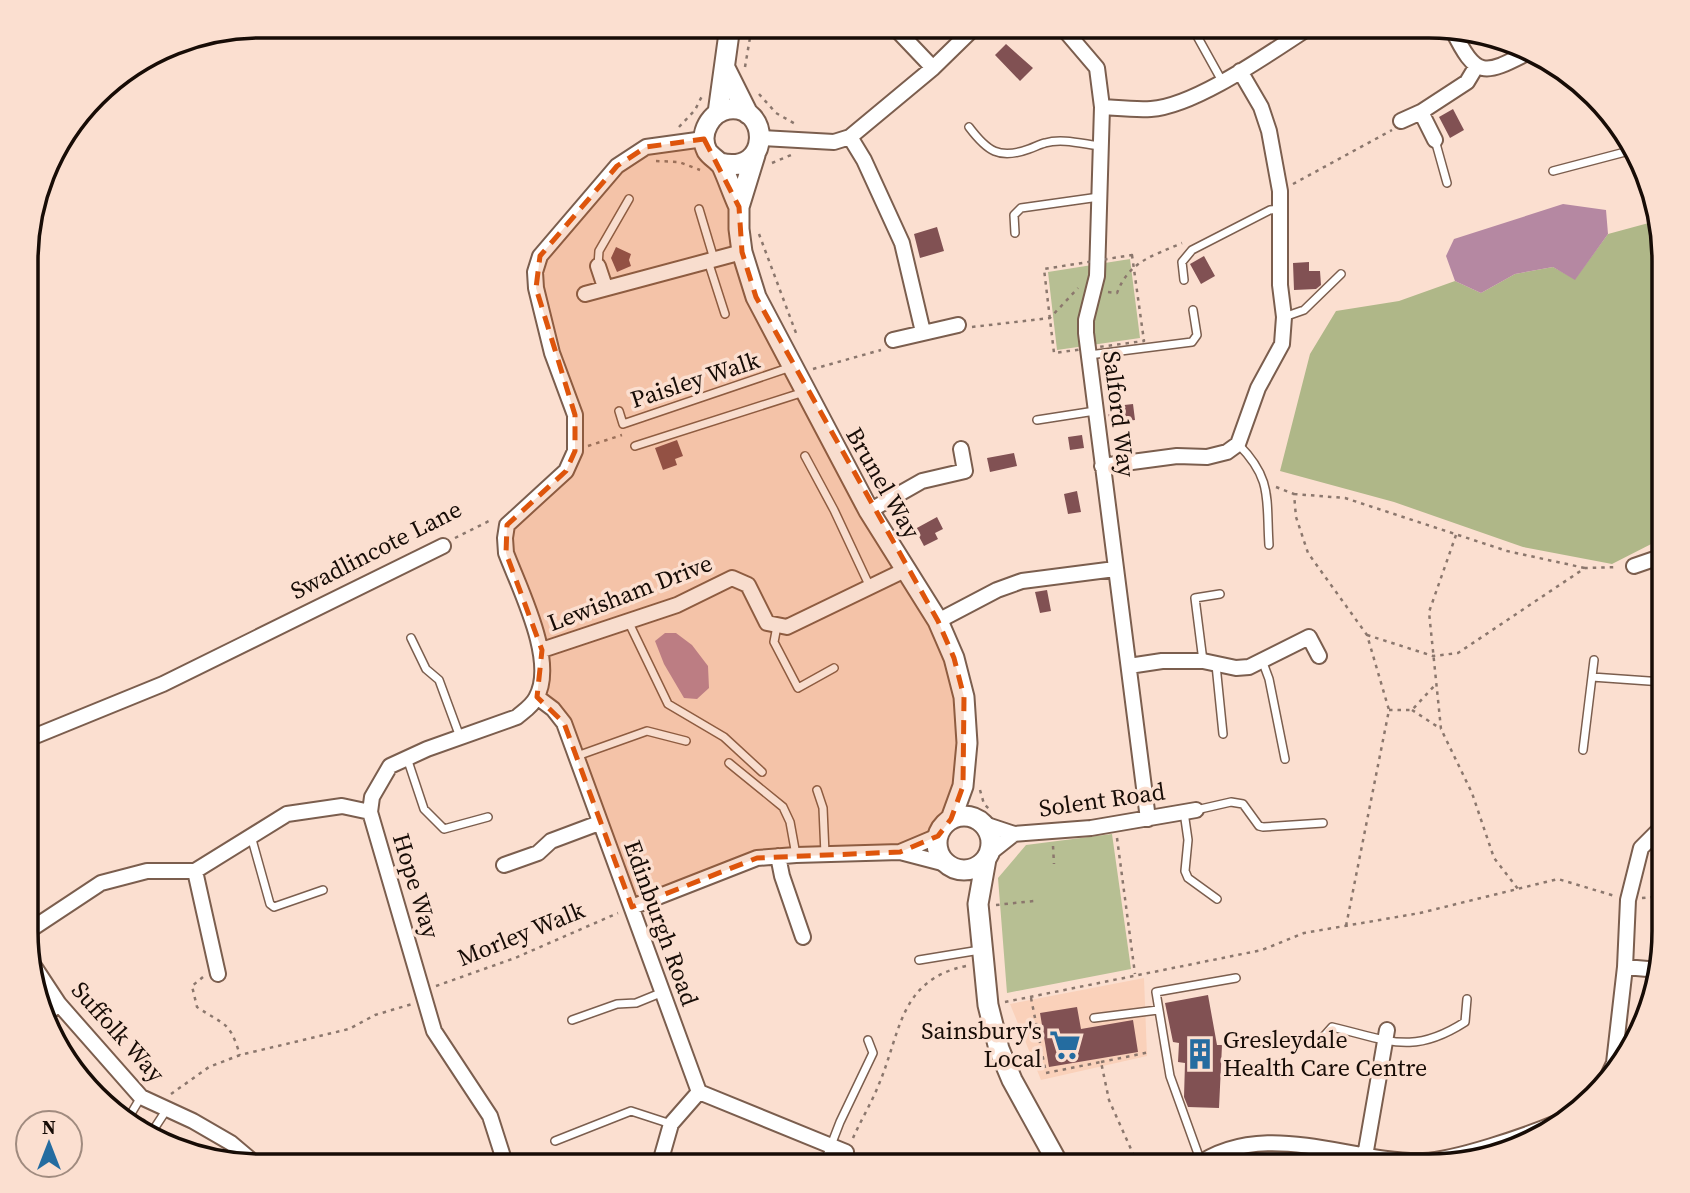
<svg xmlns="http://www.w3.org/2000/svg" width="1690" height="1193" font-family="'Source Serif 4',serif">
<rect width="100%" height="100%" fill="#fbdfd0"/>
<!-- built -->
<path fill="#fad1ba" d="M1144,978l3,78 -106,24 -31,-76z"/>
<!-- green -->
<path fill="#b7bf93" d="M1130,259l10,79 -83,12 -9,-78z
M1112,834l19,135 -124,24 -9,-115 28,-33z"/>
<!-- forest -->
<path fill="#afb788" d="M1656,221l7,26v291l-51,26 -89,-17 -129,-45 -114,-31 30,-117 26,-43 63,-10 56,-20 26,12 34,-19 38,-7 22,12 33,-45z"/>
<!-- water -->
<path fill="#b588a2" d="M1563,204l43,6 2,24 -33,46 -22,-13 -38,7 -34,19 -26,-12 -9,-25 8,-17z
M665,633h11l16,12 16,21 1,22 -12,11 -13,-1 -20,-34 -9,-23z"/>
<!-- building -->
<path fill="#815153" d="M1006,44l27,24 -13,13 -25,-26z
M1453,109l11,21 -14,8 -11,-21z
M937,227l7,24 -24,7 -6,-24z
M616,247l15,7 -2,6 2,6 -14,6 -6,-14z
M1204,256l11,20 -14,8 -11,-20z
M1309,262v9h11l1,14 -5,4 -22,1 -1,-27z
M1133,404l2,16 -25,3 -3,-16z
M1082,435l2,13 -14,2 -2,-13z
M677,440l6,16 -8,3 2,6 -14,5 -8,-22z
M1014,453l3,13 -27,6 -3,-14z
M1077,491l4,21 -13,2 -4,-20z
M937,517l6,12 -8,4 3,6 -14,7 -9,-17z
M1047,590l4,21 -11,2 -5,-21z
M1208,995l9,50h5l-3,63 -31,-1 -4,-10 1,-34 -7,-1 1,-19 -6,-1 -8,-39z
M1077,1007l4,22 52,-9 5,32 -89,15 -9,-54z"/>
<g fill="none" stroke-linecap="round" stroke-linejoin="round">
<defs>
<path id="service" d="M1192,27l30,54
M969,127c18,24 30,33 60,22 6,-2 11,-5 16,-6 17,-5 38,1 55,3
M1435,140l12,43
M1553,171l76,-20 6,1
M699,209l15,50
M1015,233l-1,-18 7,-7 78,-11
M708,261l17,53
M598,266l1,-15 30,-52
M1184,280l-2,-18 10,-12 78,-40 10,-1
M1284,317l20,-7 37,-36
M1089,355l103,-13 5,-7 -4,-25
M619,411l4,13 168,-57
M1037,420l58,-9
M1238,444c35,35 28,55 31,101
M635,446l169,-54
M805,456l29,54 36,77
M629,623l39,81 56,33 38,35
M777,626l-3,16 24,46 36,-20
M411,638l15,31 13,11 21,57
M1262,660l7,19 16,80
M1203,661l-8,-63 25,-4
M1216,665l7,69
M1592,677l71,5
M1583,750l11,-90
M577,756l70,-25 39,10
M407,758l17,51 20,20 44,-12
M729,763l54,44 7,15 6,33
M817,790l6,18 2,46
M1196,810l35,-8 12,2 16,22 4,1 60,-4
M1184,812l4,28 -3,31 3,7 29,21
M251,836l19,68 4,3 49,-17
M919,960l61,-10
M1094,1018l64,-8
M572,1020l45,-16 19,-1 27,-11
M1324,1036l8,-9c56,13 80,29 133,-5l2,-23
M126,1122l15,-25
M150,1135l17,-26
M555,1141l76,-30 40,13
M1201,1162l-31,-86 -14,-84 80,-14
M823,1166l17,-44 33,-69 -5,-13"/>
<path id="minor" d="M894,27l39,41
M1062,27l35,41 5,39 -5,169 -11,44v13l62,486
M1452,29c25,51 32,46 79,22
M1102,107c16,1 33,3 49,2 45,-3 120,-57 159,-82
M1421,112l14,28
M1401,121l20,-9 46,-30 9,-15
M850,137l14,23 38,83 21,89
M761,138l73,4 16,-5 83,-69 42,-41
M598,266l7,21
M585,294l157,-42
M893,340l65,-15
M1102,466l75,-10 30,1 20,-5 11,-8 20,-56 24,-44 2,-27 -4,-32v-94l-11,-60 -8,-24 -21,-36
M869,511l53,-30 43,-10 -4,-22
M1634,566l29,-10
M938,621l59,-31 25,-9 93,-12
M542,650l135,-45 55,-27 16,7 19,38 20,4 118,-57
M1129,666l33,-5h41l33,7 13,-1 60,-30 10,19
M537,697l16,12 11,14 135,369
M28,739l135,-55 280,-138
M984,824l30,10 77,-6 105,-18
M900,852l38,-16
M990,853l24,-19
M778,856l4,20 21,61
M504,865l34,-12 13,-12 48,-18
M195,871l23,103
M632,907l125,-49 39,-3 104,-3 46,12
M28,946l2,-16 71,-47 46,-12h48l92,-57 55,-8 28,6
M28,957l31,47 82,93 52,24 38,22 27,23
M1625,967l34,3
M46,1014l13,-10
M1604,1084l10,-21 11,-96 3,-67 13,-52 22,-22
M699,1092l147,60
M1365,1156l22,-126
M506,1166l-16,-50 -56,-85 -64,-219 2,-15 18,-31 37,-17 90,-32c7,-6 15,-11 19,-19 21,-36 -16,-108 -30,-145l-1,-15 2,-13 59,-54 9,-20v-36l-23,-62 -16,-65 -1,-16 5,-16 77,-90 29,-19 58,-8
M659,1166l12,-42 28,-32
M1194,1167c70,-51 153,-4 229,-6 32,-1 102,-25 133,-38"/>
<path id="tertiary" d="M725,68l23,46
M718,113l12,-87
M755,155l-16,52v22l3,23 14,45 113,214 69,110 16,37 10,39 3,46 -4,43 -12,33
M720,163c52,13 50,-59 9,-54 -18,3 -31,24 -22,42 4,6 11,9 15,15 6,13 11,28 17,41
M937 843a27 27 0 1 1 54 0a27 27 0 1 1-54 0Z
M986,859l-8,45 10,101 11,44 13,31 48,87"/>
</defs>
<!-- service casing -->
<use href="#service" stroke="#7b5e4e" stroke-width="10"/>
<!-- minor casing -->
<use href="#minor" stroke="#7b5e4e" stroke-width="18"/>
<!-- tertiary casing -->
<use href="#tertiary" stroke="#7b5e4e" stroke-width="23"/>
<!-- path -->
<path stroke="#8b776d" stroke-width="2.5" stroke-dasharray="3.5 5" stroke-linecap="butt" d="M745,67l7,-41
M759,94l17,19 21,12
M679,127l16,-17 7,-14
M656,161l23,1 21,8
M772,163l19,-8
M1293,184l99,-54
M759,234l37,99
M1132,255l12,86 -90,12 -10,-84z
M1108,292l9,1c12,-32 36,-37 65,-50
M972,327l78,-9 28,-30
M813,369l68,-19
M588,446l34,-11
M1276,487l18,7 2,23 12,36 59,82 22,75 -43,216
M1294,494l51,4 162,53 78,17
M1456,535l-27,77 12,117 31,64 22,65 24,31
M455,538l34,-17h4
M1367,635l66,21 25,-3 127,-85 33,-1
M1389,710h23l24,-26
M1412,710l29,19
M980,790l4,14 5,5
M1117,838l18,136
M1053,846l1,18
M1642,898l21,-2
M996,905l38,-4
M203,977l-11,9 5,21c28,19 32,13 43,48
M436,986l79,-28 103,-45
M1031,998l15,75 55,-11 8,38 30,67
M1005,1002l257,-52 42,-17 116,-20 138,-34 57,17
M1101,1062l49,-10
M171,1094l38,-27 31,-12 109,-26 26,-14 37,-11
M138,1129l8,-12
M853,1138c8,-18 19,-36 26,-54 22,-52 20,-104 87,-118"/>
<!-- service -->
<use href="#service" stroke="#fff" stroke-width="7"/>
<!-- minor -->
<use href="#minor" stroke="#fff" stroke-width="14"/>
<!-- tertiary -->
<use href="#tertiary" stroke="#fff" stroke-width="19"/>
</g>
<!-- marked area -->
<path fill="#de550c" fill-opacity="0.2" stroke="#de550c" stroke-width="5" stroke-dasharray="14 9" stroke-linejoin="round" d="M704,139l35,68 3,45 14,45 182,324 16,37 10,39 -1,89 -12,33 -13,17 -38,16 -143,6 -125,49 -68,-184 -27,-26 5,-47 -36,-97 1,-28 59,-54 9,-20v-36l-39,-127 4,-32 77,-90 29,-19z"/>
<!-- icons -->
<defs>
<symbol id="supermarket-bare" viewBox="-9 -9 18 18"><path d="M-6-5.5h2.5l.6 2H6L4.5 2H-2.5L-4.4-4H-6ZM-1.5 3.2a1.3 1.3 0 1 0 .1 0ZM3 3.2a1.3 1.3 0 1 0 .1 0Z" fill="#246ca0" stroke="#fbdfd0" stroke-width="2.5" paint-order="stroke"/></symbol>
<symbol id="building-bare" viewBox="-9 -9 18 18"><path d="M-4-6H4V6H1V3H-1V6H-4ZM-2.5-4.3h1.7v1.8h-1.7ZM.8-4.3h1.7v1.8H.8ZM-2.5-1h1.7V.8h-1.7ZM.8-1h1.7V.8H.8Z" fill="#246ca0" stroke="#fbdfd0" stroke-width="2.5" paint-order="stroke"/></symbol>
</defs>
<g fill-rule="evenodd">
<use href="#supermarket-bare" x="1043" y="1023" width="44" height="44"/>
<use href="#building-bare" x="1178" y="1032" width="44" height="44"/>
</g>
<g text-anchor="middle" stroke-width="7" stroke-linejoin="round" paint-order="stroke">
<!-- street labels -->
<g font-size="24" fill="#170c06" stroke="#fbdfd0">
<text transform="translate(695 380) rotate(-18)" y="8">Paisley Walk</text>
<text transform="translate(1119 414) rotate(83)" y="8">Salford Way</text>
<text transform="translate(883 483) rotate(60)" y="8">Brunel Way</text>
<text transform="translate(376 550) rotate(-27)" y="8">Swadlincote Lane</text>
<text transform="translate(630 593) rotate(-21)" y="8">Lewisham Drive</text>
<text transform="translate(1102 800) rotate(-8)" y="8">Solent Road</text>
<text transform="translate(416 886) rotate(73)" y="8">Hope Way</text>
<text transform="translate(661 923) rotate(70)" y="8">Edinburgh Road</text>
<text transform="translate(521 934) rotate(-22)" y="8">Morley Walk</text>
<text transform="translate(118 1032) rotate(48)" y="8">Suffolk Way</text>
</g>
<!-- poi labels -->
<g font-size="24" fill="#170c06" stroke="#fbdfd0" text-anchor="end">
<text x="1042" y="1039">Sainsbury's<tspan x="1042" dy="28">Local</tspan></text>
<text x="1223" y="1048" text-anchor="start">Gresleydale<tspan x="1223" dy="28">Health Care Centre</tspan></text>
</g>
</g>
<!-- crop -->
<path d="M0 0H1690V1193H0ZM261 38H1429A223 223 0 0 1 1652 261V931A223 223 0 0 1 1429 1154H261A223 223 0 0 1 38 931V261A223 223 0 0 1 261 38Z" fill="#fbdfd0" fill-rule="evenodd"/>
<path fill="none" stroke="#170c06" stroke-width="3.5" d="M261 38H1429A223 223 0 0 1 1652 261V931A223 223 0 0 1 1429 1154H261A223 223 0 0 1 38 931V261A223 223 0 0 1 261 38Z"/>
<!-- north arrow -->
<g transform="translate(49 1144)"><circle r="33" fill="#fbdfd0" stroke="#a08b7f" stroke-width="2"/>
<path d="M0-5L12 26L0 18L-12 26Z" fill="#246ca0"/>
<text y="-10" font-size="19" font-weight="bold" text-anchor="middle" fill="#170c06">N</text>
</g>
</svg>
